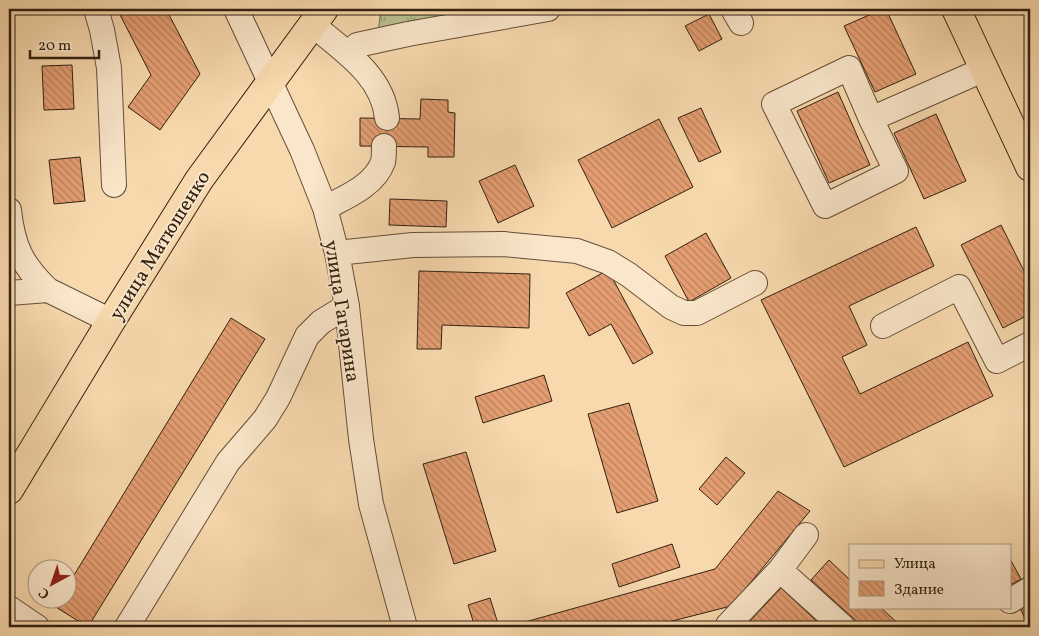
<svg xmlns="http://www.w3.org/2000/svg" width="1039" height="636" font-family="Vollkorn,serif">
<defs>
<pattern id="park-tufts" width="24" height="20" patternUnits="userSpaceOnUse" patternTransform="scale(1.25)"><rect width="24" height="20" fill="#b9c08e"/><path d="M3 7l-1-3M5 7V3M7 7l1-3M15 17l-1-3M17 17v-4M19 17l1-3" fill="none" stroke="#979c73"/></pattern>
<pattern id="building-back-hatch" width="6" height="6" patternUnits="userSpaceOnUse" patternTransform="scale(1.25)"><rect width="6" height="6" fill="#e59e72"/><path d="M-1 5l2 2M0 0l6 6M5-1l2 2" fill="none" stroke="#ba805c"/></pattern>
</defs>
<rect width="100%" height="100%" fill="#f8d9ae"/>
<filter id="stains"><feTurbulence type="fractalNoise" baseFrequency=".004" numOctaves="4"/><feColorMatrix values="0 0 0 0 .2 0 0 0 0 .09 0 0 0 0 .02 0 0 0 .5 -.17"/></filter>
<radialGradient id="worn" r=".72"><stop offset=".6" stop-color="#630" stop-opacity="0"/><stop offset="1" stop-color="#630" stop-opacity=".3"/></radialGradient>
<!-- park -->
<path fill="url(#park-tufts)" stroke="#75704f" d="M381,9h131l-134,23z"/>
<!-- building -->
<path fill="url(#building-back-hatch)" stroke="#312110" d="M117,9h49l34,65 -40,56 -32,-23 23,-32z
M883,9h3l30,65 -41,18 -31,-66z
M709,14l13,25 -23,12 -14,-25z
M72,65l2,44 -30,1 -2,-44z
M838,92l32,73 -41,18 -32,-72z
M421,99l27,1v12l7,1 -1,44h-26v-10l-68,-1v-28l60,1z
M701,108l20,44 -22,10 -21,-44z
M936,114l30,67 -42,18 -30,-66z
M659,119l34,68 -81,41 -34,-68z
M80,157l5,44 -31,3 -5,-44z
M515,165l19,41 -36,17 -19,-42z
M390,199l57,2 -1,26 -57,-2z
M1001,225l29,58v31l-27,14 -42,-83z
M916,227l18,39 -85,40 18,39 -25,12 18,37 108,-52 25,54 -149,71 -83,-167z
M706,233l25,45 -42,24 -24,-46z
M608,270l45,83 -20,11 -22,-40 -22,12 -23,-43z
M419,271l111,3 -1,54 -87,-3 -1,24h-24z
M231,318l34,21 -177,288 -34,-21 5,-8h9v-13z
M544,375l8,26 -69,22 -8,-26z
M629,403l29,98 -41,12 -29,-99z
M466,452l30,99 -42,13 -31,-100z
M726,457l19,16 -28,32 -18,-16z
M778,491l32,20 -79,95 -82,21h-142l208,-58z
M672,544l8,23 -61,20 -7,-23z
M1010,559l11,20 -11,6z
M829,560l21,20v27h30l22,20h-39l-52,-47z
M781,588l42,39h-71l-4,-4z
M490,598l9,29h-24l-7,-22z
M1030,603v24h-1l-9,-19z"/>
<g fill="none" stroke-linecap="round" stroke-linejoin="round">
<defs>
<path id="minor" d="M96,9l6,21 7,38 5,117
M236,9l66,141 23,58 12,45 10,53 14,133 10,65 34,123
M733,9l8,14
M312,24c30,26 71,51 75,94
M349,55l8,-10 51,-11 140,-25
M871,119l25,52 -71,35 -51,-102 75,-36 22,51 114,-50
M325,208c21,-11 49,-22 58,-46 1,-5 1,-11 1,-16
M9,210c4,37 13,55 39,80
M337,253l76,-8 90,-1 74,7 31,11 21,13 42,32 13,6h13l58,-30
M9,293l39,-3 63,31
M883,326l76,-39 38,74 33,-17
M780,570l63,57
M1010,601l20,-12
M9,608l28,19
M728,625l52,-55 26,-35
M127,627l101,-165 37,-43 13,-21 29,-62 14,-14 26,-16"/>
<path id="major" d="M956,9l74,158
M9,490l102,-169 88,-141 125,-171"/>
</defs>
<!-- minor casing -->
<use href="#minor" stroke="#634f38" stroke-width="26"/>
<!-- major casing -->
<use href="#major" stroke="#312110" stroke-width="30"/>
<!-- minor -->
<use href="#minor" stroke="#fae6ca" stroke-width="24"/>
<!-- major -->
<use href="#major" stroke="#f8d9ae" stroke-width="28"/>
</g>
<g text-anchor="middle" stroke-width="4" stroke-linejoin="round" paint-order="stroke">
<!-- street labels -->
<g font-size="20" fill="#312110" stroke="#fae6ca">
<text transform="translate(159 245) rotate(-58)" y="7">улица Матюшенко</text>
<text transform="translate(343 311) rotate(81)" y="7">улица Гагарина</text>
</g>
</g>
<!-- margin -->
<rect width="1039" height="636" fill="none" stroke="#f8d9ae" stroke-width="30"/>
<rect x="10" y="10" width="1019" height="616" fill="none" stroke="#312110" stroke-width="2.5"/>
<rect x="15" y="15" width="1009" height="606" fill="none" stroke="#312110"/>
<!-- legend -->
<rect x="849" y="544" width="162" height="65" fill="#fae6ca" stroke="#aa9780"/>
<rect x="859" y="560" width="25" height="8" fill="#f8d9ae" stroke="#aa9780"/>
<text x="894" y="568" font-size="15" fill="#312110">Улица</text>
<rect x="859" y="581" width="25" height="15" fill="url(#building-back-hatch)" stroke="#aa9780"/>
<text x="894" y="594" font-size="15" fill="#312110">Здание</text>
<!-- north arrow -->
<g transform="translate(52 584) rotate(220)"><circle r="24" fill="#fae6ca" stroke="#aa9780"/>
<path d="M0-4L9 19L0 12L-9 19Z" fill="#8f2418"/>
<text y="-8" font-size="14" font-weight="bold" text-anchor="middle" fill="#312110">С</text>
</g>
<!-- scale -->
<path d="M30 50v8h69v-8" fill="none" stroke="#312110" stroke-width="2.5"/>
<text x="38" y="50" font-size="15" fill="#312110" stroke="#fae6ca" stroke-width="4" paint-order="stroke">20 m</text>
<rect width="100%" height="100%" filter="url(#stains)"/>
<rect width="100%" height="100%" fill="url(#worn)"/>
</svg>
